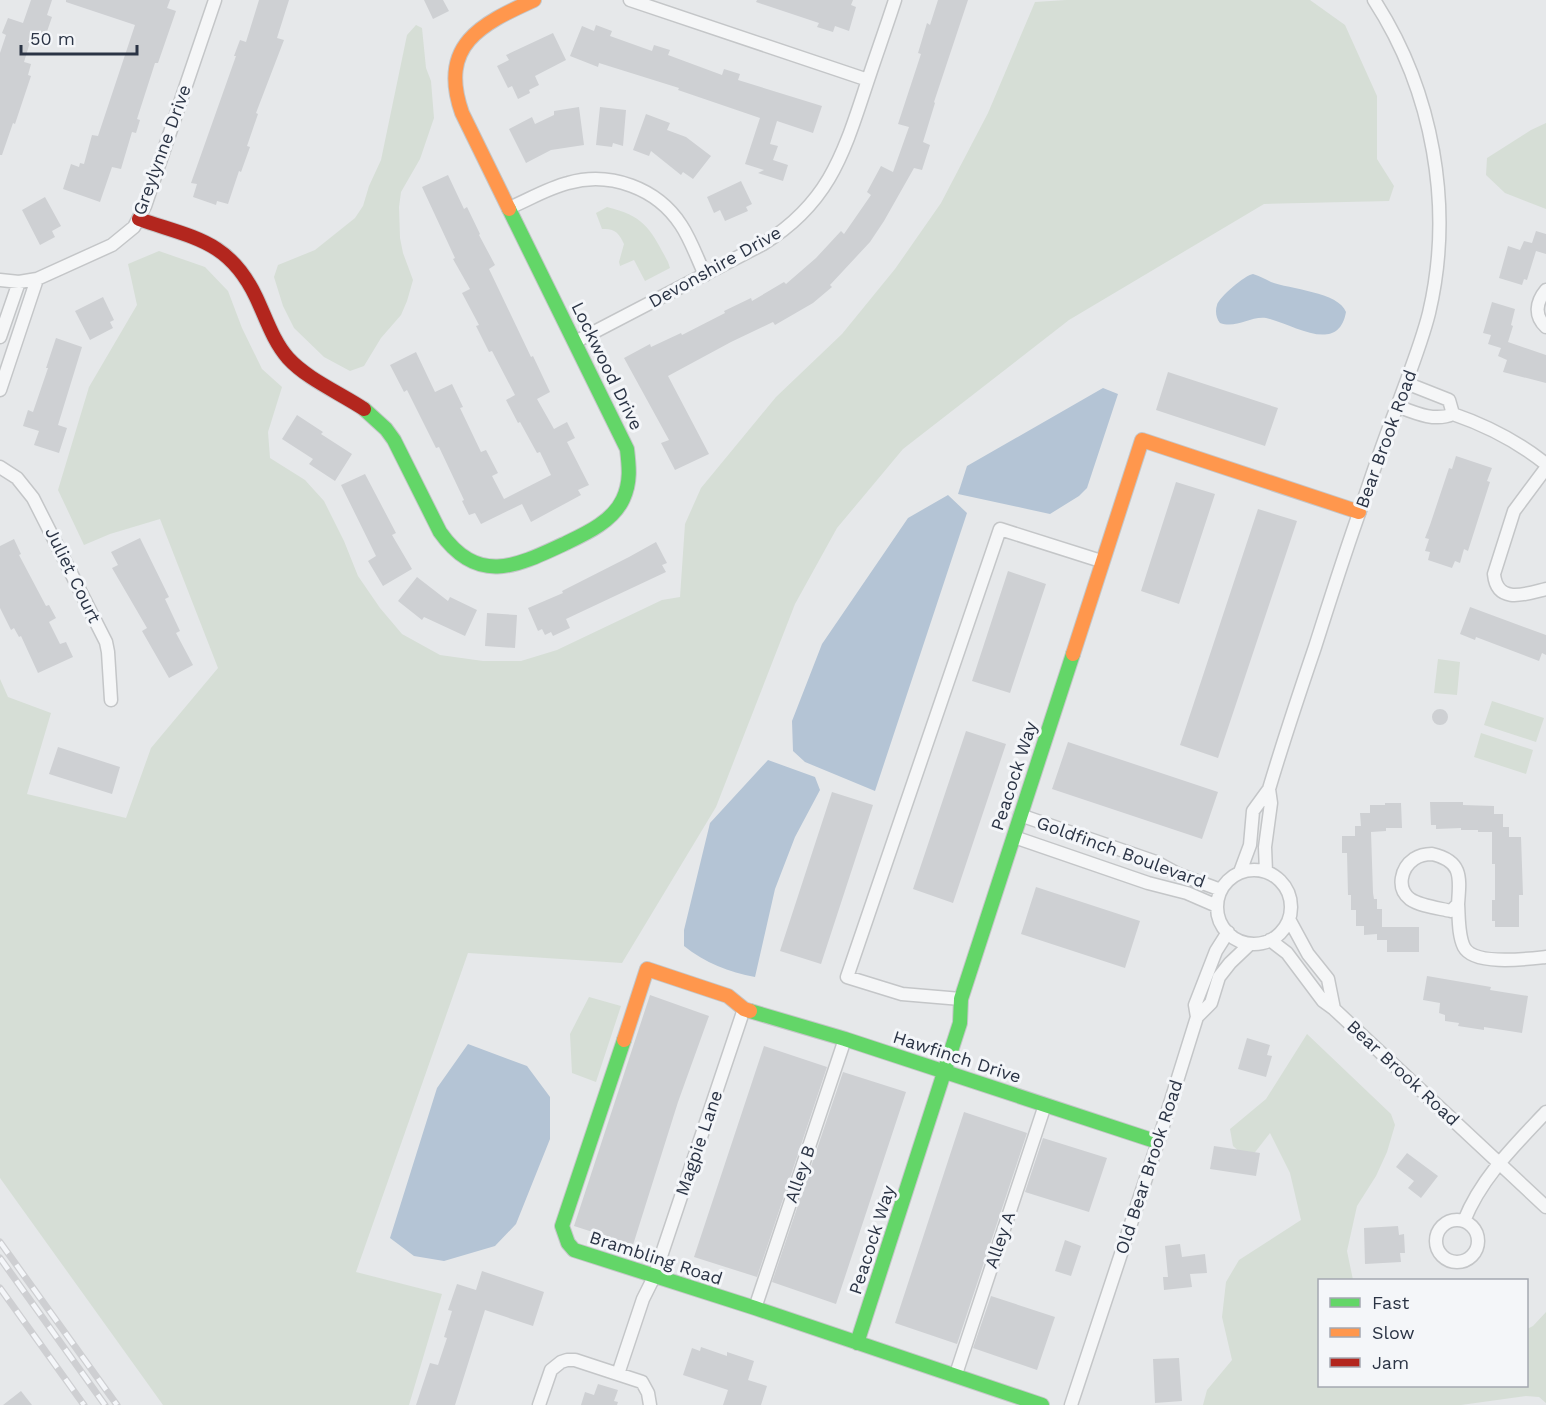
<svg xmlns="http://www.w3.org/2000/svg" width="1546" height="1405" font-family="'Work Sans',sans-serif">
<rect width="100%" height="100%" fill="#e6e8ea"/>
<!-- green -->
<path fill="#d6ded6" d="M1066,0h244l35,25 32,71v63l17,27 -5,15 -125,3 -195,116 -166,129 -66,79 -42,76 -79,203 -94,156 -154,-10 -112,319 86,22 -33,111h-246l-163,-227v-499l8,18 43,16 -24,81 99,24 25,-70 67,-80 -58,-149 -50,15 -26,11 -26,-55 31,-103 48,-82 -9,-41 31,-13 46,16 23,24 14,37 20,41 20,18 -14,45 2,26 35,22 19,21 20,40 14,35 22,32 22,26 38,21 43,6h38l36,-11 105,-50 18,-3 5,-73 16,-36 75,-91 66,-63 53,-65 46,-66 47,-90 47,-111z
M416,25l6,3 4,40 5,13 3,37 -14,41 -19,33 -2,15 1,31 3,15 10,27 -6,21 -6,14 -20,23 -17,28 -14,5 -26,-14 -30,-29 -11,-22 -9,-29 4,-12 37,-15 40,-32 8,-12 6,-20 12,-26 26,-125z
M1546,123v86l-41,-16 -19,-18 1,-17 44,-28z
M607,207c38,9 44,23 61,55l2,6 -25,13 -11,-21 -14,6 -1,-4 5,-18c-5,-11 -9,-16 -22,-15l-6,-16z
M1438,659l22,3 -3,33 -23,-2z
M1492,701l52,17 -8,24 -52,-17z
M1481,733l52,17 -7,24 -52,-17z
M589,997l32,9 -25,76 -24,-9 -2,-39z
M1307,1034l84,80 4,11 -8,27 -11,24 -19,30 -10,45 6,29h-33v106h206l1,-57 6,-3 13,-14v91l-7,-6 -13,-1 -65,9h-258l4,-15 25,-30 -10,-43 4,-35 13,-22 62,-40 -11,-47 -20,-40 -21,27 -16,-14 -3,-17 36,-30z"/>
<!-- water -->
<path fill="#b4c4d5" d="M1253,274c7,2 12,5 18,8 18,7 68,10 75,30 -8,44 -54,11 -80,6 -16,-2 -30,11 -46,5 -4,-5 -5,-12 -3,-18 2,-8 28,-30 36,-31z
M1103,388l15,6 -31,94 -8,8 -29,18 -92,-20 9,-28z
M948,495l19,18 -92,278 -70,-29 -12,-11 -1,-30 30,-77 86,-126z
M768,760l47,17 5,13 -25,47 -20,52 -20,88c-26,-5 -50,-14 -71,-31v-16l26,-107z
M468,1044l59,22 23,31v42l-34,85 -21,22 -51,15 -30,-5 -24,-18 47,-150z"/>
<!-- building -->
<path fill="#ced0d3" d="M31,0h21l-5,15 5,2 -9,26 -12,-4 -7,23 7,2 -3,11 3,1 -16,48 -2,-1 -11,32h-2v-102l6,-18 -4,-2 6,-15 15,5z
M66,0h104l-3,8 9,3 -18,52h-3l-18,56 3,1 -4,13 -4,-1 -11,37 -9,-2 -12,35 -37,-13 8,-25 8,3 1,-4 4,1 8,-29 6,1 37,-111 -69,-23z
M259,0h30l-12,38 7,2 -28,73 2,1 -11,32 3,1 -9,25 -2,-1 -11,33 -11,-3 -1,4 -23,-8 4,-13 -6,-1 45,-127h-2l6,-16 6,2z
M424,0h19l6,11 -16,8z
M757,0h96l-2,5 5,2 -7,24 -14,-5 -2,6 -16,-5 2,-4 -63,-21z
M938,0h30l-34,102 1,1 -12,39 7,3 -8,25 -8,-2 -30,53 -14,21 -40,43 2,2 -19,16 -38,22 -2,-3 -42,20 -63,34 41,78 -34,16 -14,-27 8,-3 -45,-82 26,-14 1,3 30,-14 1,2 43,-22 -1,-2 27,-13 1,3 32,-19 2,2 30,-26 25,-27 3,3 27,-39 -4,-3 14,-26 12,6 16,-45 -11,-3 23,-70 -3,-1 9,-30 3,2z
M596,25l16,6 -2,5 42,15 2,-6 16,5 -2,5 54,20 2,-6 16,5 -2,6 84,26 -9,27 -36,-12 -7,23 8,2 -5,14 15,5 -5,16 -25,-8 6,-3 -19,-6 15,-46 -82,-28 1,-2 -80,-25 -1,4 -28,-11 12,-30 12,5z
M553,33l13,27 -31,16 4,9 -10,5 1,3 -12,6 -6,-13 -4,2 -11,-22 12,-6 -3,-5z
M579,107l5,38 -33,5 -25,13 -17,-34 23,-12 3,7 19,-9v-4z
M600,107l26,3 -3,36 -10,-3 -1,4 -16,-2z
M646,114l24,9 -3,7 19,7 25,19 -18,23 -10,-7 -2,3 -30,-24 -2,5 -16,-6z
M448,175l16,34 3,-2 13,27 -1,1 16,30 -6,4 42,88 2,-1 17,36 -13,7 17,30 13,-7 8,16 -8,4 22,43 -11,5 3,5 -50,27 -9,-18 -41,20 -6,-11 -6,2 -7,-14 2,-1 -25,-53 -3,1 -29,-58 -3,2 -14,-27 26,-13 19,40 17,-8 11,23 -3,1 21,44 5,-2 12,23 -6,3 12,23 47,-24 -11,-23 -3,1 -17,-31 -2,1 -12,-23 9,-5 -23,-44 -3,1 -13,-26 3,-1 -17,-32 8,-4 -17,-30 2,-1 -33,-71z
M741,181l11,23 -6,3 2,4 -23,10 -5,-11 -6,3 -7,-16z
M45,197l16,29 -9,5 3,6 -15,8 -18,-35z
M1536,231l10,3v20l-10,-3 -9,29 -3,-1 -2,6 -23,-7 9,-32 12,4 4,-9 8,2z
M103,297l11,23 -4,2 3,6 -23,12 -15,-29z
M1492,302l23,7 -4,16 2,1 -5,16 38,13v28l-43,-11 4,-12 -9,-4 3,-8 -13,-4 3,-9 -8,-2z
M56,338l26,9 -24,78 9,3 -8,25 -25,-8 5,-14 -16,-5 5,-16 5,2 15,-44h-2z
M1168,372l110,36 -13,38 -109,-36z
M297,415l26,17 -2,2 31,20 -17,27 -26,-17 4,-5 -31,-20z
M1456,456l36,12 -5,13 3,1 -22,69 -4,-2 -4,14 -5,-2 -3,7 -24,-8 2,-8 -5,-1 4,-12 -4,-1 5,-13 19,-57 3,1z
M365,474l31,59 -4,2 20,34 -29,17 -15,-25 8,-5 -35,-71z
M1176,482l39,12 -36,110 -38,-13z
M1258,509l39,12 -79,237 -38,-13z
M140,538l29,59 -4,2 15,32 -4,2 17,32 -24,13 -27,-47 5,-3 -35,-60 6,-3 -7,-13z
M14,539l7,15 -2,1 27,51 3,-1 7,13 -7,4 11,22 6,-2 7,15 -35,16 -17,-37 -2,1 -5,-9 -3,2 -11,-22v-62z
M656,542l11,21 -5,2 4,7 -100,47 4,9 -17,8 -2,-4 -6,3 -3,-6 -4,2 -10,-23 35,-15 -1,-2 67,-34z
M1008,571l38,13 -36,109 -38,-12z
M417,577l31,24 2,-4 27,13 -12,26 -41,-19 -2,3 -24,-19z
M1470,607l76,28v20l-4,-2 -3,8 -63,-24 -1,3 -15,-6z
M487,613l30,2 -2,33 -30,-2z
M1432 717a8 8 0 1 1 16 0a8 8 0 1 1-16 0Z
M966,731l40,13 -53,159 -40,-14z
M1068,742l150,50 -16,47 -150,-50z
M58,747l62,20 -8,27 -63,-20z
M832,792l41,13 -52,159 -41,-13z
M1430,802h33v3l31,1v8h9v13h6v10h12l2,58h-4v32h-24v-6h-3v-21h3v-36h-3v-32h-14v-2h-17v-2l-25,1v-4h-5z
M1385,803h16l1,25h-16v3l-15,1 2,61 1,6h3v10h5v18h37v25h-32v-12h-10v-6l-13,1v-9h-8v-16h-5v-15h-3l-1,-42h-5v-17h13v-10h6l-1,-13h10v-8h15z
M1036,887l104,34 -15,47 -104,-34z
M1427,976l64,11 -1,3 38,6 -6,37 -38,-6v3l-26,-4 1,-3 -14,-2v-6l-6,-2 1,-10 -17,-3z
M650,995l59,21 -31,86 -45,143 -59,-19z
M1247,1038l23,7 -3,10 5,1 -6,21 -28,-8z
M764,1046l63,21 -70,210 -63,-20z
M843,1072l63,20 -70,212 -64,-22z
M964,1112l63,21 -70,211 -62,-21z
M1043,1138l64,20 -18,54 -64,-20z
M1214,1146l46,7 -4,23 -46,-7z
M1407,1153l31,23 -17,22 -13,-10 6,-7 -18,-14z
M1398,1226l1,9 5,-1 1,19h-5l1,9 -36,2 -1,-36z
M1065,1240l16,6 -10,30 -16,-5z
M1180,1244l2,13 23,-3 2,19 -17,1 2,13 -28,3 -1,-13h5l-3,-31z
M482,1271l62,21 -11,34 -48,-16 -30,95h-39l14,-42 8,2 9,-27 -3,-1 8,-26 -4,-1 9,-26 19,6z
M991,1296l64,21 -18,53 -64,-22z
M701,1347l26,9v-4l27,9 -6,19 19,6 -6,19h-38l5,-15 -45,-15 9,-27 8,3z
M1179,1358l3,43 -27,2 -2,-44z
M598,1384l20,6 -4,11 4,1 -1,3h-36l4,-13 9,3z
M21,1391l11,14h-29z"/>
<g fill="none" stroke-linecap="round" stroke-linejoin="round">
<defs>
<path id="street" d="M630,0l238,80
M509,208c19,-8 39,-20 59,-25 42,-12 89,5 113,42 10,15 16,33 24,50
M0,280l19,2 18,-3 75,-34 22,-18 11,-21 70,-206
M1546,290c-10,12 -12,26 0,37
M0,337l19,-55
M575,342l188,-98c63,-39 79,-85 101,-152 10,-31 21,-61 31,-92
M1406,383l43,17 4,14
M0,390l37,-111
M1397,406c18,7 38,16 56,8 35,12 64,27 93,50
M0,467l17,11 16,20 73,144 2,10 3,48
M1546,468l-32,43 -20,63c3,31 32,20 52,15
M1020,815l136,47 22,12 43,16
M1014,837l134,46 39,10 30,13
M1432,854c31,7 28,24 26,50l-7,7c-13,-3 -31,-5 -41,-12 -14,-11 -9,-31 4,-40 6,-4 12,-5 18,-5z
M1217 907a37 37 0 1 1 74 0a37 37 0 1 1-74 0Z
M1240,872l10,-27 3,-34 16,-22c14,-47 30,-95 46,-142 15,-47 30,-95 47,-142 11,-33 22,-66 35,-98 11,-31 24,-62 32,-94 25,-106 4,-222 -55,-313
M1266,872l-1,-25 6,-44 -2,-14
M1458,904c1,13 0,31 6,43 10,19 63,12 82,10
M1289,919l19,35 20,25 6,30 212,198
M1270,940l17,13 36,48 11,8
M961,999l-59,-5 -55,-17 153,-448 101,32
M1197,1017l-2,-12 21,-54 12,-19
M1436 1241a21 21 0 1 1 42 0a21 21 0 1 1-42 0Z
M1464,1221c17,-43 51,-76 82,-109
M755,1308l90,-269
M618,1374l25,-75 11,-22 90,-268
M956,1374l89,-269
M539,1405l12,-35 10,-8 6,-2h8l67,22 6,11 2,12
M1071,1405l87,-263 39,-125 14,-14 8,-26 11,-14 20,-19"/>
<path id="fast" d="M364,409l22,20 8,11 46,92c38,54 77,34 126,11 21,-10 47,-22 57,-44 8,-17 6,-33 4,-50l-118,-240
M750,1011l95,28 313,103
M624,1040l-62,186 6,17 6,7 181,58 287,97
M857,1343l103,-320 1,-24 112,-345"/>
<path id="slow" d="M509,209l-47,-96c-24,-68 19,-89 72,-113
M1073,654l69,-214 217,72
M624,1040l23,-71 81,27 16,13 6,2"/>
<path id="jam" d="M139,219c54,19 90,21 117,78 10,21 17,44 32,61 19,21 52,35 76,51"/>
</defs>
<!-- street casing -->
<use href="#street" stroke="#c4c6c8" stroke-width="15"/>
<!-- fast casing -->
<use href="#fast" stroke="#c4c6c8" stroke-width="16"/>
<!-- slow casing -->
<use href="#slow" stroke="#c4c6c8" stroke-width="16"/>
<!-- jam casing -->
<use href="#jam" stroke="#c4c6c8" stroke-width="16"/>
<!-- street -->
<use href="#street" stroke="#f5f6f7" stroke-width="12"/>
<!-- fast -->
<use href="#fast" stroke="#63d668" stroke-width="14"/>
<!-- slow -->
<use href="#slow" stroke="#ff974d" stroke-width="14"/>
<!-- jam -->
<use href="#jam" stroke="#b3261e" stroke-width="14"/>
<defs>
<path id="rail" d="M0,1242l117,163
M0,1258l105,147
M0,1288l84,117"/>
</defs>
<!-- rail casing -->
<use href="#rail" stroke="#cecfd2" stroke-width="7"/>
<!-- rail -->
<use href="#rail" stroke="#f4f6f9" stroke-width="4.5" stroke-dasharray="14" stroke-linecap="butt"/>
</g>
<g text-anchor="middle" stroke-width="6" stroke-linejoin="round" paint-order="stroke">
<!-- street labels -->
<g font-size="18" fill="#2b3445" stroke="#f4f6f9">
<text transform="translate(162 150) rotate(-70)" y="6">Greylynne Drive</text>
<text transform="translate(715 267) rotate(-29)" y="6">Devonshire Drive</text>
<text transform="translate(607 366) rotate(64)" y="6">Lockwood Drive</text>
<text transform="translate(1386 439) rotate(-70)" y="6">Bear Brook Road</text>
<text transform="translate(73 575) rotate(64)" y="6">Juliet Court</text>
<text transform="translate(1014 776) rotate(-72)" y="6">Peacock Way</text>
<text transform="translate(1121 852) rotate(20)" y="6">Goldfinch Boulevard</text>
<text transform="translate(957 1057) rotate(18)" y="6">Hawfinch Drive</text>
<text transform="translate(1403 1073) rotate(43)" y="6">Bear Brook Road</text>
<text transform="translate(699 1143) rotate(-71)" y="6">Magpie Lane</text>
<text transform="translate(1149 1167) rotate(-72)" y="6">Old Bear Brook Road</text>
<text transform="translate(800 1174) rotate(-71)" y="6">Alley B</text>
<text transform="translate(872 1240) rotate(-72)" y="6">Peacock Way</text>
<text transform="translate(1000 1240) rotate(-71)" y="6">Alley A</text>
<text transform="translate(656 1258) rotate(18)" y="6">Brambling Road</text>
</g>
</g>
<!-- legend -->
<rect x="1318" y="1279" width="210" height="108" fill="#f4f6f9" stroke="#a4a8b1" stroke-width="1.5"/>
<rect x="1330" y="1298" width="30" height="9" fill="#63d668" stroke="#a4a8b1" stroke-width="1.5"/>
<text x="1372" y="1309" font-size="18" fill="#2b3445">Fast</text>
<rect x="1330" y="1328" width="30" height="9" fill="#ff974d" stroke="#a4a8b1" stroke-width="1.5"/>
<text x="1372" y="1339" font-size="18" fill="#2b3445">Slow</text>
<rect x="1330" y="1358" width="30" height="9" fill="#b3261e" stroke="#a4a8b1" stroke-width="1.5"/>
<text x="1372" y="1369" font-size="18" fill="#2b3445">Jam</text>
<!-- scale -->
<path d="M21 45v9h116v-9" fill="none" stroke="#2b3445" stroke-width="3"/>
<text x="30" y="45" font-size="18" fill="#2b3445" stroke="#f4f6f9" stroke-width="4.5" paint-order="stroke">50 m</text>
</svg>
